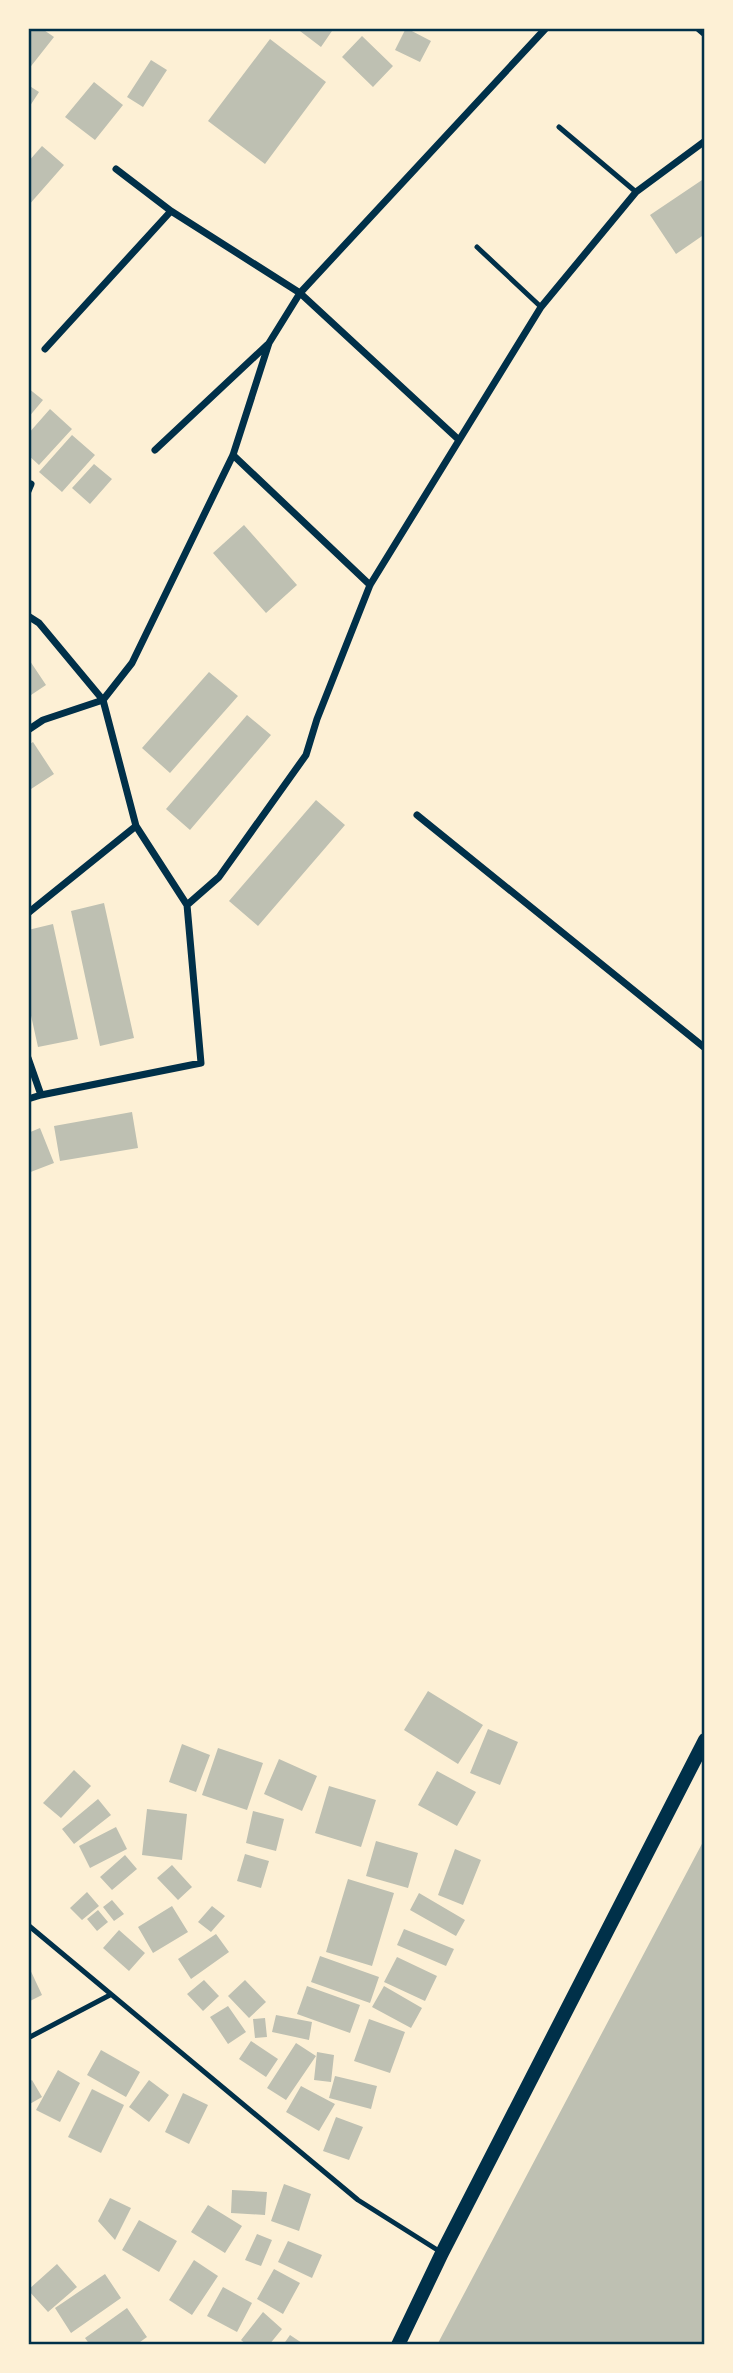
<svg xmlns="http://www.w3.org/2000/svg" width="733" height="2373" font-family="'DM Sans',sans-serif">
<rect width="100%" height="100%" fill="#fdf0d5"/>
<!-- building -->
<path fill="#bec0b2" d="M28,28h13l13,9 -26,33z
M296,28h38l-13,19z
M406,28l25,13 -11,21 -25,-12z
M362,36l31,30 -20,21 -31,-30z
M270,39l56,43 -61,82 -57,-43z
M151,60l16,10 -24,37 -16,-10z
M94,82l29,23 -28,35 -30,-23z
M28,85l11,7 -11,17z
M42,146l22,19 -36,41v-44z
M705,178v56l-29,20 -26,-39z
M28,388l15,12 -15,18z
M50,409l22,20 -33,36 -11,-10v-21z
M72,435l23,20 -33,37 -23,-20z
M94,464l18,15 -22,25 -18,-16z
M244,525l53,60 -31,28 -53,-60z
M28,658l18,27 -18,12z
M209,672l29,24 -68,77 -28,-25z
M247,715l24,20 -81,95 -24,-21z
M33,742l21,32 -26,17v-46z
M316,800l29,25 -87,101 -29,-25z
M104,903l30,135 -34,8 -29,-135z
M53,924l25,115 -40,8 -10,-45v-72z
M132,1112l6,36 -78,13 -6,-35z
M40,1128l14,35 -26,10v-40z
M428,1691l55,34 -25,39 -54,-34z
M488,1729l30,13 -18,43 -30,-12z
M182,1744l28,11 -14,37 -27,-10z
M218,1748l45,15 -16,47 -45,-15z
M279,1759l38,17 -15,35 -38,-17z
M74,1770l17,16 -30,32 -18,-15z
M437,1771l39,21 -19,34 -39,-21z
M329,1786l47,14 -15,47 -46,-14z
M98,1799l13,16 -37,29 -12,-15z
M147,1809l40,5 -5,46 -40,-5z
M253,1811l31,8 -8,32 -30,-8z
M116,1827l11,22 -37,19 -11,-22z
M705,1838v507h-268z
M376,1841l42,12 -10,35 -42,-12z
M455,1849l26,11 -18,45 -25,-10z
M245,1854l24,7 -8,27 -24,-7z
M125,1855l12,14 -25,21 -12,-13z
M172,1865l20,22 -14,13 -21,-22z
M348,1879l46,14 -22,73 -46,-14z
M87,1892l12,14 -17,14 -12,-12z
M419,1893l46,27 -9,16 -46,-26z
M112,1900l12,14 -10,7 -11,-14z
M172,1906l16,26 -35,21 -15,-26z
M212,1906l13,10 -14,16 -13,-10z
M98,1910l10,12 -11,9 -10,-12z
M404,1929l50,20 -8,17 -49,-21z
M119,1930l26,23 -16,18 -26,-23z
M216,1934l13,18 -38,27 -13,-20z
M320,1956l59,21 -9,26 -59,-21z
M397,1957l40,19 -12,25 -41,-19z
M28,1965l14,30 -14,7z
M204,1980l15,16 -16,15 -16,-17z
M245,1980l21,22 -17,16 -21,-22z
M307,1986l53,19 -10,28 -53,-19z
M384,1986l38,22 -11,20 -39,-21z
M228,2006l18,26 -18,12 -18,-27z
M276,2015l36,7 -3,18 -37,-8z
M265,2018l2,19 -12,1 -2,-19z
M369,2019l36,13 -15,41 -36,-12z
M251,2041l27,18 -12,18 -27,-18z
M296,2043l20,13 -30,44 -19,-12z
M101,2050l39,22 -14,25 -39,-22z
M317,2052l17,3 -3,27 -17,-2z
M58,2070l22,13 -20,39 -24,-12z
M335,2076l42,10 -6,23 -42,-11z
M32,2080l10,17 -14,8v-23z
M149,2080l20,15 -20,27 -20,-15z
M301,2086l34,18 -16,27 -33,-19z
M92,2089l32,16 -23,48 -33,-16z
M183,2093l25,12 -19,39 -24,-12z
M336,2117l27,10 -14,33 -26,-9z
M284,2184l27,10 -12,37 -28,-10z
M232,2190l35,2 -2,23 -34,-2z
M110,2198l21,10 -16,32 -17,-19z
M208,2205l34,21 -17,27 -34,-21z
M139,2220l38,21 -18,31 -37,-22z
M257,2234l15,6 -11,26 -16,-6z
M288,2241l34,14 -10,23 -34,-16z
M194,2260l24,16 -26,39 -23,-15z
M57,2264l20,23 -29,25 -20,-22z
M274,2269l26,14 -17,31 -26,-15z
M105,2274l16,24 -50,35 -16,-25z
M223,2287l29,16 -15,29 -30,-16z
M127,2308l20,29 -11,8h-46l-5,-7z
M263,2312l19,17 -13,16h-22l-6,-5z
M290,2335l15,10h-22z"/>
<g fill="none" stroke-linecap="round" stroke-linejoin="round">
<!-- service -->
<path stroke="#003049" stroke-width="5" d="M559,127l77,65
M477,247l64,60
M28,1925l330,275 81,51
M28,2038l82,-43"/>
<!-- minor -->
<path stroke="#003049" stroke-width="7" d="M698,28l7,6
M116,169l55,42 129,82 159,147
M45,349l126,-138
M155,450l112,-105
M233,455l137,130
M28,491l3,-7
M28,616l11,7 64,77 33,126 51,79 14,158 -160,32 -13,4
M28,730l15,-10 60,-20 29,-37 101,-208 36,-112 31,-50 246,-265
M417,815l288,233
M187,905l32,-28 87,-122 11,-36 53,-134 171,-278 95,-115 69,-51
M28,913l108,-87
M28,1058l13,37"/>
<!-- secondary -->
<path stroke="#003049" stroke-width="14" d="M398,2345l44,-92 263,-513"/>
</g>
<!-- border -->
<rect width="733" height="2373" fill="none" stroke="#fdf0d5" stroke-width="60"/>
<rect x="30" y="30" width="673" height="2313" fill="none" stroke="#003049" stroke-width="2.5"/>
</svg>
